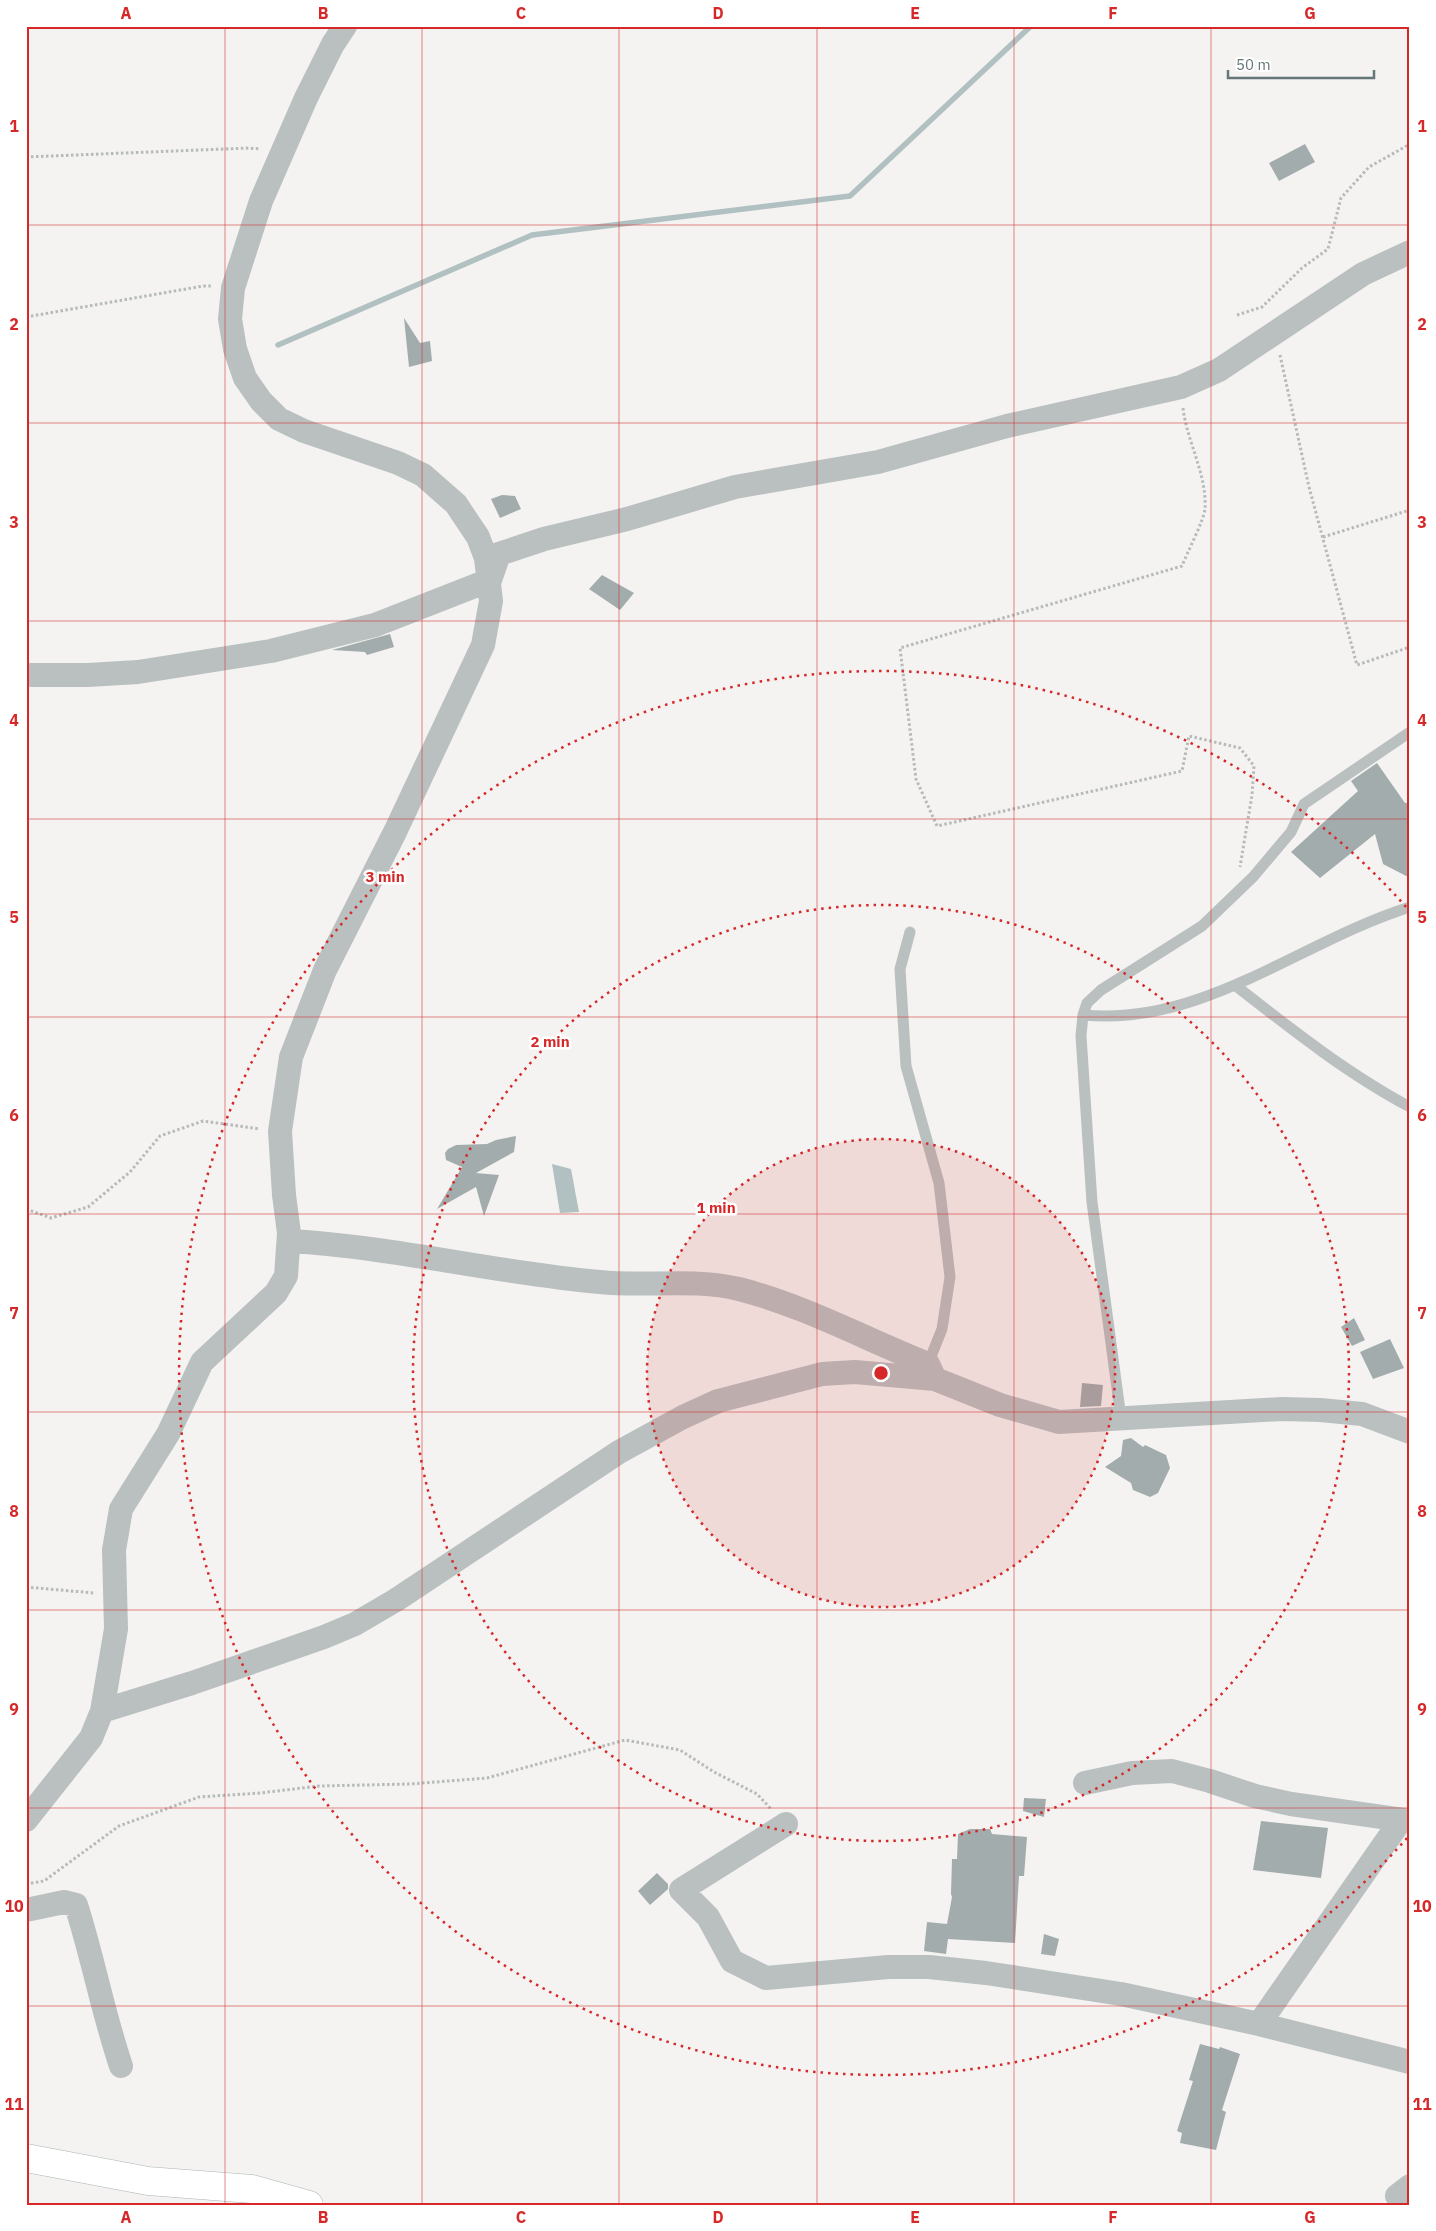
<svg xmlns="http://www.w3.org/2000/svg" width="1436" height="2231" font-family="'IBM Plex Sans',sans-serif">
<rect width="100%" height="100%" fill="#f4f3f1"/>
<!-- water -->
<path fill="#b1c0c0" d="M552,1164l19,5 8,43 -19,1z"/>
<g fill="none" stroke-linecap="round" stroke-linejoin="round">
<!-- stream -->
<path stroke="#b1c0c0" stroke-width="5.5" d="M278,345l254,-110 318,-39 181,-170"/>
</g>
<!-- building -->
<path fill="#a2acad" d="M1305,144l10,18 -36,19 -10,-18z
M404,318l16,25 10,-2 2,20 -23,6z
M502,495l13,1 6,13 -21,9 -9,-19z
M602,575l32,18 -14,17 -31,-21z
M390,634l4,13 -27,8 -2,-3 -33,-2z
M1377,763l28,40h5v75l-27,-14 -8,-30 -55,44 -29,-26 67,-61 -7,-10z
M516,1136l-2,16 -38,21 23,2 -15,41 -8,-29 -39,22 25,-42 -16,-7 -1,-7 3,-4 8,-4 31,-1 9,-4z
M1354,1318l11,22 -13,6 -11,-19z
M1390,1339l14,29 -31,11 -13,-27z
M1082,1383l21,2 -2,21 -21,1z
M1131,1438l12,9 2,-2 21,10 4,13 -12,25 -8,4 -17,-7 -2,-7 -26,-16 16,-11 2,-16z
M1024,1798l22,1 -2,18 -21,-6z
M1261,1821l67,7 -7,50 -68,-8z
M970,1829h20l2,5 35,3 -3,39h-5l-4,67 -67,-4 -2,15 -22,-3 3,-29 20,2 5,-27 -1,-3 1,-35h5l1,-25z
M657,1873l11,11v5l-18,16 -12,-14z
M1044,1934l15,5 -4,17 -14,-2z
M1200,2044l19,5 1,-2 20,7 -18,56 4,2 -10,38 -36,-7 2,-10 -5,-2 16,-50 -4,-1z"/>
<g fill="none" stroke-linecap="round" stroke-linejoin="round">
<defs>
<path id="secondary" d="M26,2158l122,23 104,8 57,16"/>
</defs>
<!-- secondary casing -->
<use href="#secondary" stroke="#acb4b5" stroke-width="29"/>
<!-- path -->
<path stroke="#b6babb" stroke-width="3" stroke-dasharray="2.5 2.5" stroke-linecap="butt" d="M26,157l223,-9 11,1
M1237,315l25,-8 40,-39 26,-19 13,-51 28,-31 41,-23
M26,317l177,-31h10
M1280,355l29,132 48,178 53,-18
M1183,408c4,34 24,66 22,101 -1,11 -18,44 -23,57l-282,82 16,131 21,47 245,-55 7,-35 51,12 14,18 -2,29 -12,72
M1323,537l87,-27
M26,1209l25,9 37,-11 42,-35 30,-36 43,-15 57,8
M26,1587l68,6
M26,1884l18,-3 75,-55 80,-29 61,-4 59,-7 91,-2 77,-6 138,-38 55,10 34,22 43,22 15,16"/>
<!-- lane -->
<path stroke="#bac0c0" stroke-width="11" d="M910,932l-10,37 6,97 33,117 11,94 -8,52 -14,35
M1236,986c55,43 112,88 174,121
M1083,1015l4,-12 14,-13 101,-64 51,-49 38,-45 13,-28 106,-72
M1121,1418l-29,-216 -11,-166 2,-21c119,12 218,-74 327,-108"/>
<!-- street -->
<path stroke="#bac0c0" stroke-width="24" d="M26,675h62l50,-3 133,-21 104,-26 115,-45 9,-26 45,-15 83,-20 108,-32 143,-25 129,-36 174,-39 38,-17 144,-96 47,-22
M290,1241c104,6 206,32 310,41 45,5 94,-4 139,7 66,17 126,50 189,75l7,15
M102,1711l90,-28 132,-46 31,-13 41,-24 223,-148 64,-35 35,-16 104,-27 33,-2 80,7 65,26 59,17 223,-13 38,1 42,4 48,18
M1085,1783l47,-10 40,-2 38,10 45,15 36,8 119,17
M26,1820l65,-82 11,-27 14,-82 -2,-79 7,-41 47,-75 34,-72 74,-69 10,-17 3,-43 -5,-38 -4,-64 11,-74 34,-87 70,-138 88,-187 8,-44 -5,-43 -8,-21 -22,-33 -33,-29 -25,-12 -94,-32 -25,-12 -18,-18 -16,-23 -10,-29 -5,-30 3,-31 28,-87 45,-103 27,-54 12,-18
M786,1824l-105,66 27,27 24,44 34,17 122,-11h41l57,6 135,21 138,30 142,-204
M26,1910l38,-8 12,3c17,53 27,108 45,161
M1259,2024l151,38
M1397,2196l13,-10"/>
<!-- secondary -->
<use href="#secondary" stroke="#fff" stroke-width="28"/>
</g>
<!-- grid -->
<path fill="none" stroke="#d62828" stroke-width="1" stroke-opacity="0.55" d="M225,26v2179M422,26v2179M619,26v2179M817,26v2179M1014,26v2179M1211,26v2179M26,225h1384M26,423h1384M26,621h1384M26,819h1384M26,1017h1384M26,1214h1384M26,1412h1384M26,1610h1384M26,1808h1384M26,2006h1384"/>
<!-- distance rings -->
<circle cx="881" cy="1373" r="234" fill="#d62828" fill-opacity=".12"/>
<g fill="none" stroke="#d62828" stroke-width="2.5" stroke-dasharray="2.5 5">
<circle cx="881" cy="1373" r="234"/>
<circle cx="881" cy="1373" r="468"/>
<path d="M1407 1838A702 702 0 1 1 1407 908"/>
</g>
<circle cx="881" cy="1373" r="8" fill="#d62828" stroke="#fff" stroke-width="2.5"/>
<g font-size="15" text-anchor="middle" font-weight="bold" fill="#d62828" stroke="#fff" stroke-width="5" stroke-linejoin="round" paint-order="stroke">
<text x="385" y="882">3 min</text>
<text x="550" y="1047">2 min</text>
<text x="716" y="1213">1 min</text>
</g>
<!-- border -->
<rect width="1436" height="2231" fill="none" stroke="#ffffff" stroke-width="55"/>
<!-- scale -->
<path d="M1228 70v8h146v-8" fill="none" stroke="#637679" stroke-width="2.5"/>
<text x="1236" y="70" font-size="15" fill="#637679" stroke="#ffffff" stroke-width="4" paint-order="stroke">50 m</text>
<rect x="28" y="28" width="1380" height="2176" fill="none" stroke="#d62828" stroke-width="2"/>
<g font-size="16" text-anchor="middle" font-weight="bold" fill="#d62828">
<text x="126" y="19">A</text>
<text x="323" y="19">B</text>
<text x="521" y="19">C</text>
<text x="718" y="19">D</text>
<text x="915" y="19">E</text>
<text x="1113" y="19">F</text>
<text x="1310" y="19">G</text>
<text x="14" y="132">1</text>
<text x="1422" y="132">1</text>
<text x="14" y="330">2</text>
<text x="1422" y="330">2</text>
<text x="14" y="528">3</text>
<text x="1422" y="528">3</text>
<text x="14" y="726">4</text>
<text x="1422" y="726">4</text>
<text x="14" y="923">5</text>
<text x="1422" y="923">5</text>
<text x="14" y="1121">6</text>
<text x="1422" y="1121">6</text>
<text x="14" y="1319">7</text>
<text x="1422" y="1319">7</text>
<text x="14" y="1517">8</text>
<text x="1422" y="1517">8</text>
<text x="14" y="1715">9</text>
<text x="1422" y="1715">9</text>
<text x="14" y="1912">10</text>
<text x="1422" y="1912">10</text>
<text x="14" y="2110">11</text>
<text x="1422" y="2110">11</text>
<text x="126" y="2223">A</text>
<text x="323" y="2223">B</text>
<text x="521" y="2223">C</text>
<text x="718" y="2223">D</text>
<text x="915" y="2223">E</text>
<text x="1113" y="2223">F</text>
<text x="1310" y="2223">G</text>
</g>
</svg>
